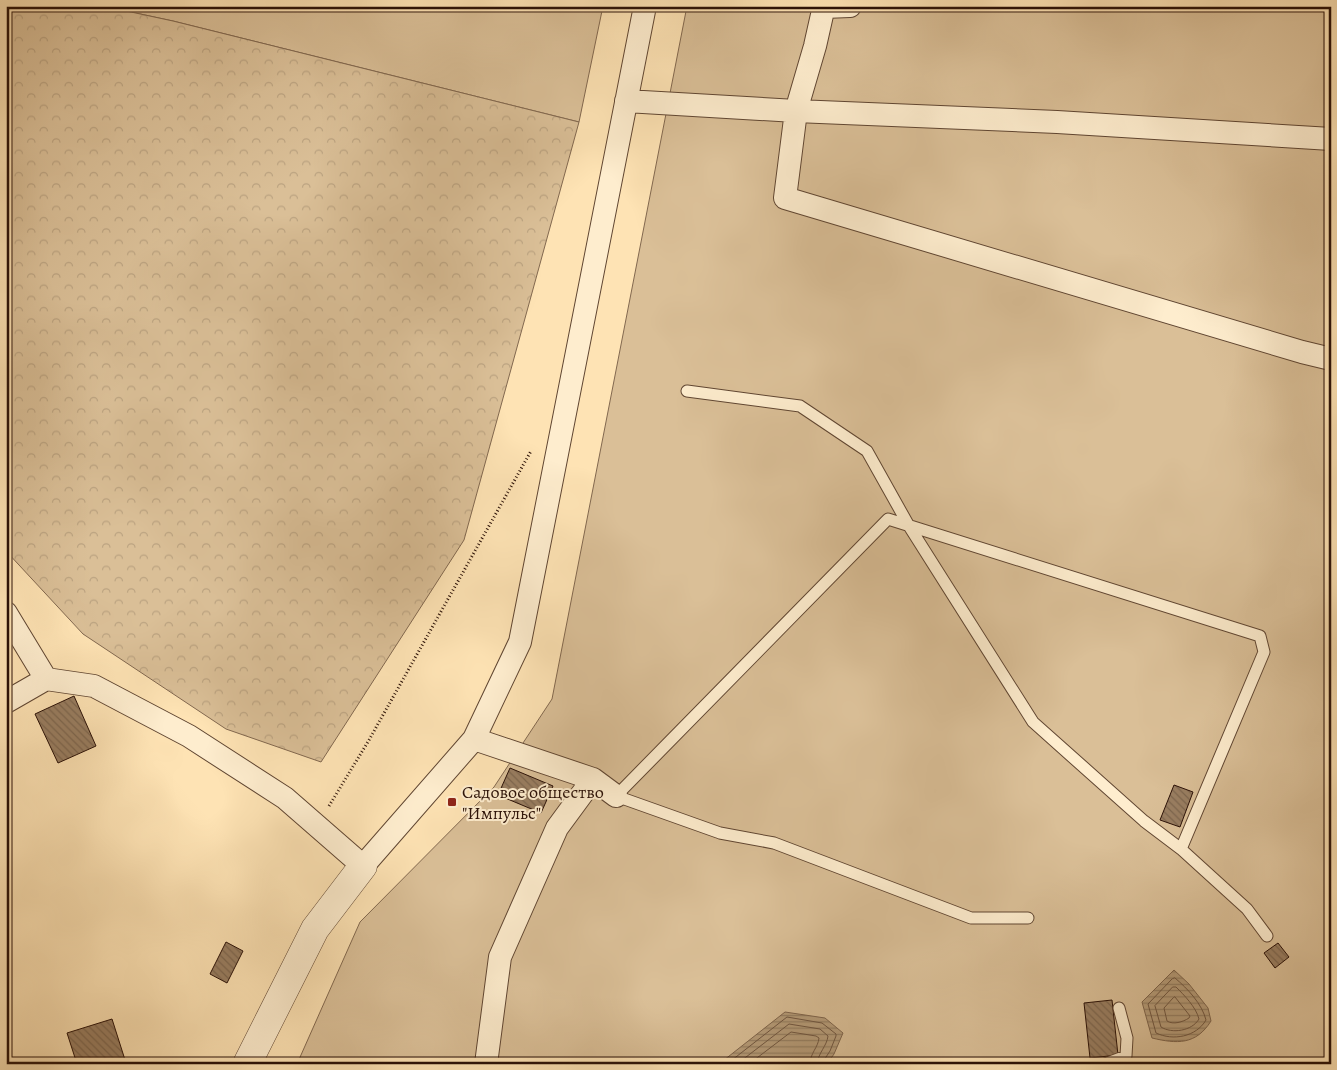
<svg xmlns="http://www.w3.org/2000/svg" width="1337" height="1070" font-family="Alegreya,serif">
<defs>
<pattern id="forest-crowns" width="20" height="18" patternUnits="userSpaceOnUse" patternTransform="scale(1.25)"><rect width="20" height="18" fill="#dabf97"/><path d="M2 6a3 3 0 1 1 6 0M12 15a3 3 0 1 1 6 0" fill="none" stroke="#bba381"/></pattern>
<pattern id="water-rules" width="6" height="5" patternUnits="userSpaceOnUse" patternTransform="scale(1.25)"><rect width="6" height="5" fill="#b69c79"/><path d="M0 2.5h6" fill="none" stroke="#947e61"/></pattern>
<pattern id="building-back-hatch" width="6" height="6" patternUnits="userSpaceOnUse" patternTransform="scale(1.25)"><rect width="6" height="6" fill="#997e61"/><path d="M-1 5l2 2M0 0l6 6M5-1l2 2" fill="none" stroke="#7d664e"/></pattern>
</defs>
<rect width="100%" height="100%" fill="#fee3b4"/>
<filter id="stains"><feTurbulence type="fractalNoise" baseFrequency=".004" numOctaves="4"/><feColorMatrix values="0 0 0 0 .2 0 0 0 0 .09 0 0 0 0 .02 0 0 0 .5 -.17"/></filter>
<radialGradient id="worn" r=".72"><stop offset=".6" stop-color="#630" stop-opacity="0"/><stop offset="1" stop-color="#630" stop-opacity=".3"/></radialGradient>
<!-- green -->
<path fill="#dabf97" stroke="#82684f" d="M103,6h500l-24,116 -406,-101z
M687,6h644v1058h-1034l63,-142 134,-135 58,-88z"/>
<!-- forest -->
<path fill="url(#forest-crowns)" stroke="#82684f" d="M6,6h97l70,15 406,101 -115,418 -143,222 -95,-33 -143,-95 -77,-83z"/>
<!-- water -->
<path fill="url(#water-rules)" stroke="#7e644b" d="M1174,970l15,14 19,24 3,13c-15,24 -34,23 -59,17l-10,-36z
M785,1012l40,6 18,15 -9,21 -7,10h-108z"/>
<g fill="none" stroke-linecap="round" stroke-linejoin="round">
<!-- shore -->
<path stroke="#705640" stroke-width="1" d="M1175,978c13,11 27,26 31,42 -10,17 -33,21 -50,13l-8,-29 24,-25z
M1173,987h3c8,8 20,20 23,32 -7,12 -27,15 -38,8l-6,-21z
M1175,997l15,19 -1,2c-6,4 -16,7 -22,3l-3,-13 9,-10z
M727,1064l60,-47 35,6 14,11v2l-6,15 -6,9 -1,4
M737,1064l52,-40 31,5 8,7c-1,10 -10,17 -11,28
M749,1064l42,-32 25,4 3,2c-1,10 -9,15 -9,26"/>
</g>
<!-- building -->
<path fill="url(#building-back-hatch)" stroke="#2b1107" d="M74,696l22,50 -38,17 -23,-49z
M510,768l43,18 -12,27 -43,-18z
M1174,785l19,7 -13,35 -20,-7z
M226,942l17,9 -16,32 -17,-9z
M1278,943l11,14 -14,11 -11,-15z
M1112,1000l6,55 -28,3 -6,-55z
M112,1019l14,44 -4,1h-45l-10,-31z"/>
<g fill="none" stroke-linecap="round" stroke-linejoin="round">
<defs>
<path id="service" d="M687,391l113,15 67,45 42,75 124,196 111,99 37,28 66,60 20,27
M1028,918h-57l-197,-75 -54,-10 -104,-37 272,-277 372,117 4,16 -83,197
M1105,1064l21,-8 1,-18 -8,-30"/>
<path id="minor" d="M824,6l-9,40 -19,65 -11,87 517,154 29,7
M824,7l26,-1
M626,101l170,10 261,11 274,17
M6,613l40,66
M6,702l40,-23 48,7 95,50 96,62 78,68 111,-127 46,-97 125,-636
M474,739l119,40 23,17
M486,1064l14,-107 57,-129 36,-49"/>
<path id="tertiary" d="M247,1064l68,-135 48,-63"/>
</defs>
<!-- service casing -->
<use href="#service" stroke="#604632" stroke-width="13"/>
<!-- minor casing -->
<use href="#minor" stroke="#604632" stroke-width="24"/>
<!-- tertiary casing -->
<use href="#tertiary" stroke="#604632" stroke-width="29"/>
<!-- path -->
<path stroke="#2b1107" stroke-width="3" stroke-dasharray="1 2.5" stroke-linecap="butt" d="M329,806l40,-66 162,-289"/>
<!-- service -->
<use href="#service" stroke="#feedce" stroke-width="11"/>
<!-- minor -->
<use href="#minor" stroke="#feedce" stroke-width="22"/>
<!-- tertiary -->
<use href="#tertiary" stroke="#feedce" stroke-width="28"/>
</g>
<!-- markers -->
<rect fill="#8f2418" stroke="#feedce" stroke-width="2" x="447" y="797" width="10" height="10" rx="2.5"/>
<g text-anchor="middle" stroke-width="4" stroke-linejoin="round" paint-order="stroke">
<!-- poi labels -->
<g font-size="18" fill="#2b1107" stroke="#feedce" text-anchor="start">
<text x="462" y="798">Садовое общество<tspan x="462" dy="21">"Импульс"</tspan></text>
</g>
</g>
<!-- margin -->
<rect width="1337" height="1070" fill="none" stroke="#fee3b4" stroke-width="25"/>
<rect x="8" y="8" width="1322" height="1055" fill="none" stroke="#2b1107" stroke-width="2.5"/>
<rect x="12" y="12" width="1312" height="1045" fill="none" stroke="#2b1107"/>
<rect width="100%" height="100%" filter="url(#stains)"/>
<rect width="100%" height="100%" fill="url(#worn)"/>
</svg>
